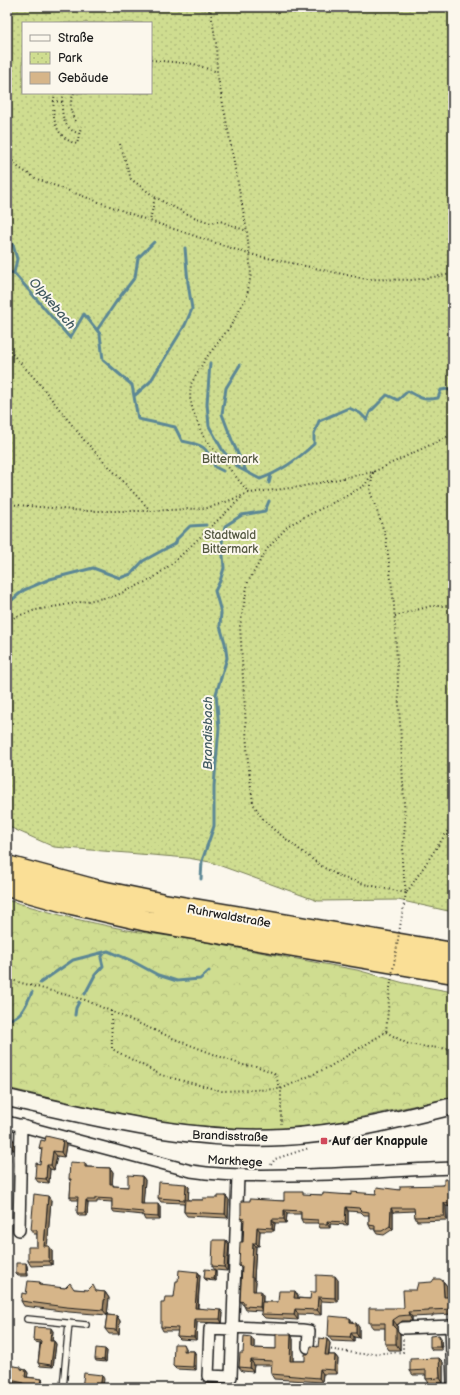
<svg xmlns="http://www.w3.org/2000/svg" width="460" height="1395" font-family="'Balsamiq Sans',sans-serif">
<defs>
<pattern id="forest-crowns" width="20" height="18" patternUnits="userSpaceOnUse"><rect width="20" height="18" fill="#cfdd90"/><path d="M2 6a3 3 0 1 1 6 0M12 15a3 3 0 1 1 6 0" fill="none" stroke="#b1bd7c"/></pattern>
<pattern id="park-dots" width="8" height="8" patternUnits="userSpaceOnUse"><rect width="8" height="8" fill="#cfdd90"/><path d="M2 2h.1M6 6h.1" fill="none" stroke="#b1bd7c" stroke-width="1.8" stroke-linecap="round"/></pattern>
</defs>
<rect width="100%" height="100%" fill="#fbf7ec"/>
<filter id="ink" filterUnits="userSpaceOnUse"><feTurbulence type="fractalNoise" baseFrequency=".025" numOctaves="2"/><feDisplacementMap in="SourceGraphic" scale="8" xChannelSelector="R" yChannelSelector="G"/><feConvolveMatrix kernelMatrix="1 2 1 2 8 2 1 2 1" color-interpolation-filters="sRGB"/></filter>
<g filter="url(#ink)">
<!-- forest -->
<path fill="url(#forest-crowns)" stroke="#767c56" d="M7,900l64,18 56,12 62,9 168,31 47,13 49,9v105l-118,26 -45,5 -35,2 -89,-7 -95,-20 -64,-15z"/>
<!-- park -->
<path fill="url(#park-dots)" stroke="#767c56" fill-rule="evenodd" d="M7,7h446v905l-55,-12 -80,1 -108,-39 -22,-4 -134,-11 -47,-21zM23,23h128v70h-128z"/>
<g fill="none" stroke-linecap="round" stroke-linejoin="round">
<!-- stream -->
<path stroke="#5b8795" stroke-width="3" d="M7,242l6,3 4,14 -3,14 56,65 14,-24 16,20 3,26 29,25 6,34 37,8 7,14c21,4 25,5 33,26l8,4
M7,272l7,1
M97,330l19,-28 19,-25 3,-19 16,-16
M210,363l-3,41 2,22 14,25 16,17 21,11c20,-7 38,-20 54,-35v-10l5,-13 30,-13 11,5 7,7 3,-8 17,-17 11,5 10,-9c12,7 16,10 30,7l3,-8 7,-1 5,4
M240,365l-14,23 -4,26 11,29 13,28
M134,396l16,-14 35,-57 7,-16 -4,-26 -3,-35
M269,483l2,-8
M7,604l17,-14 26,-11 43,-11 27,10 11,-4 12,-13 33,-18 1,-4 13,-13 16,-1
M201,879l1,-18 12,-35v-40l5,-58 -3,-34 11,-36 -2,-15 -5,-17 1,-14 -6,-21 5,-10 4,-13 -2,-25 3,-17 17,-11 23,-4 4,-10
M40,983l33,-23 35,-9 24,10 26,14 19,6 23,-2 9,-8
M85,994l10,-19 8,-9 -2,-8 4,-6
M75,1015l1,-7 3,-6
M7,1020c15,-3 19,-15 25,-28"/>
<defs>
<path id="lane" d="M27,1319l59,6
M63,1388l6,-65"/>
<path id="street" d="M7,1122l184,49c33,5 65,5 98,4 54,0 109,-5 164,-7
M19,1230l2,-105
M232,1327l70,3 7,1 -1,16
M403,1328l48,-2 2,58
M232,1330l-22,-1 -2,47 23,1 7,-201"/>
<path id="secondary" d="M7,1098c91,20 182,44 276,39 58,-3 114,-17 170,-31"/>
<path id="highway" d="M7,866l89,24 68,14 289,49
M7,886l65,18 75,17 306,52"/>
</defs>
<!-- lane casing -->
<use href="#lane" stroke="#1c1c1c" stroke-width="8"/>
<!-- street casing -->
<use href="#street" stroke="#1c1c1c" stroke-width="14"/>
<!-- secondary casing -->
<use href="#secondary" stroke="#1c1c1c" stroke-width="19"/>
<!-- highway casing -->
<use href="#highway" stroke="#1c1c1c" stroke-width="23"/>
<!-- path -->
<path stroke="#1c1c1c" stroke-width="2" stroke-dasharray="1 3" stroke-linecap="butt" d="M197,7l13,4
M210,7l6,36 1,29 30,159 4,43 -4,22 -17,31 -24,31 -15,26 -1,14 3,13 10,25 46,57
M151,60l43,4 23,8
M55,93c-4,21 -2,44 22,51l4,-18
M64,93c-4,14 -3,37 15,40
M74,93c-5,10 -4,21 2,29
M53,101l9,1
M120,144l11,35 24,18 -5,24
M7,155l12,13 18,11 113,42 99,33 117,25 47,1 40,-6
M155,197l14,8 25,12 17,6 9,-2 27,10
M7,348l31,34 46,58 66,70
M373,472l-8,13 -15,9 -61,31 -22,24 -19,33 -8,44 8,136 5,41 9,15 11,11 48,37 20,11 23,7 42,9
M373,473l-3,18 16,46 8,68 11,217 -3,41 4,30 -5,28
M7,504l77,7h66l57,-3 16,-5 26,-10 50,-6 74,-15 80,-38
M395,616l36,-10h22
M7,622l8,-5 21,-7 79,-14 37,-17 22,-17 69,-66
M407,892l46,-69
M7,979l78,21 92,40 65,25 14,1 18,7 7,16v35
M111,1011l1,38 49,26 61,16 59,-2 48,-22 57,-35 4,-44
M386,1032l22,12 19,3 26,2
M271,1165l4,-6 34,-11
M327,1349l35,5 41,-2v-15"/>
<!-- lane -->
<use href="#lane" stroke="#fbf7ec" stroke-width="5.5"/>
<!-- street -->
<use href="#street" stroke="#fbf7ec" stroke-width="11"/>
<!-- secondary -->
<use href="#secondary" stroke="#fbf7ec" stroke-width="16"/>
<!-- highway -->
<use href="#highway" stroke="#fadf96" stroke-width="20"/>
<!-- path-bridge -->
<path stroke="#1c1c1c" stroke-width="2" stroke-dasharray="1 3" stroke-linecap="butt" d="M390,988l11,-67"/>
</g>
<!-- wall -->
<path fill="#b89c76" stroke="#1c1c1c" d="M7,1137l7,4v9h-4v12l-3,-1z
M63,1140l3,5 -2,12 -7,-1 -3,14 -4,-1 -1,14 -11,-1 -3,-4 5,-14 2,-13 -3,-3 6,-7z
M85,1163l2,4 23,1 3,4 -1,12 2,2 14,1 14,-11 3,4 -2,24 17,3v13h-15l-2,-4v-1l-29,-3 -2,-3v-7l-15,-1v2h-9l-1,13h-8l-2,-3 1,-13h-6l-2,-3 1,-15 -2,-3z
M453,1180v27l-7,-1 1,14 -30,1 -2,-4v-6l-22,1v17l-9,6 -7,-1 -2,-3v-2h-4l-2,-4v-10h-5l-3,-3 -13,-1v14l-18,-1v4h-10l-2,-5h-15l-2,-4v-5h-14l-1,9h-11l-1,8h-14l-1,15h-3l-2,33 2,3 -1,9 8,4v7h15l17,-11 3,5v2l12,1 6,-7 22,-12v22l-17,-1v14l-23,-1v6l-33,-2 -4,-4 1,-3 -16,-1 -2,-4v-1h-1l-3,-4 2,-32 -3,-3 4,-24 1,-20 -3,-4 9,-17h34l20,-6h19l53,-1 24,-4 44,-5z
M186,1184l3,3 -1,13h15l15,-2 8,-2 3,4 -1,18 -41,-2 -3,-4v-9l-23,-1 -3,-4z
M51,1200l-4,46 5,4v15l-21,1 -3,-5 9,-14v-13h-3l-3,-4z
M226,1240l3,4 -2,27 -12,-1 1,2v9l-10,-1 -2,-2 11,-8 -3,-4z
M26,1263l1,3 1,10h-10l-2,-2z
M198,1272l2,3 -2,33 25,5 -1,10 -25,-1 -1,18 -16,-1 -3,-3 1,-5h-15l-2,-4 3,-24 10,-6 4,-16z
M443,1281l4,5v11h6v17l-20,1v1l-21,1v4h-10l-5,4v5l3,4v16h-11l-4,-6v-16h-12l-4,-5 35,-15 12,-18z
M40,1282l2,4 63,6 4,6 -2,17 10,1 3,5 -1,13h-10l-4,-5 2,-14 -38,-3 -45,-6 -3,-5 5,-7z
M353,1322l6,5v11l-5,-1v5l-22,-1 -4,-5z
M53,1331l-1,10h2l2,3 -3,23 -13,-1 -2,-3 2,-20 -5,-1 -2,-2z
M441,1338l1,12h-10l-2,-3z
M293,1339v22h12l4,-7 18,-15 3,4 -1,12h6l3,4 -1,15h-14l-1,8 -48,-3 -3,-5 1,-9h-18l-1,7 -11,-1 -3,-4 4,-14 11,-12v7l22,1z
M186,1348v3h8l2,4v15l-20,-1 -3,-3z
M107,1351l-1,11 -10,-1 -1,-2z
M439,1358l4,4v21h-14l-3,-4v-4h-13l-3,-4z
M7,1365l19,5 2,3 -1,4 15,2 1,3 -1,6h-18v-3l-13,-3v6h-4z"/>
<!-- shaded-wall -->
<path fill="#967f60" stroke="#1c1c1c" d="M12,1138l2,3v9l-3,-3z
M63,1140l3,5 -2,12 -3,-5z
M8,1147l2,3v12l-2,-3z
M53,1151l4,5 -3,14 -3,-5z
M47,1165l3,4 -1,14 -3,-4z
M110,1168l3,4 -1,15 -2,-3z
M142,1176l3,4 -2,27 -2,-3z
M186,1184l3,3 -1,16 -3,-3z
M48,1196l3,4 -4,50 -3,-4z
M226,1196l3,4 -1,18 -3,-4z
M86,1200l2,3 -1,13 -2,-3z
M444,1203l2,3 1,14 -3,-4z
M158,1204l2,3v13l-2,-3z
M7,1205l2,3 -2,7z
M346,1207l2,4v14l-3,-3z
M391,1208l2,4v17l-3,-3z
M284,1210l3,4 -1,9 -2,-4z
M272,1219l3,4 -1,8 -2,-3z
M327,1221l3,3v4l-3,-4z
M257,1227l3,4 -1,15 -3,-3z
M226,1240l3,4 -2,27 -3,-4z
M253,1243l3,3 -2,33 2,3 -1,13 -2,-4 -2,-13z
M49,1246l3,4v15l-3,-4z
M26,1263l1,3 1,10 -2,-2z
M215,1270l1,2v9l-2,-2z
M198,1272l2,3 -3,36 -2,-3z
M335,1276l3,4v22l-3,-4z
M443,1281l4,5 1,16 -4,-5z
M261,1291l2,4 -1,16 -2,-4z
M295,1291l3,5 -1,7 -3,-5z
M105,1292l4,6 -2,17 -4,-5z
M318,1297l3,4v14l-4,-5z
M295,1309l3,5v6l-4,-5z
M221,1310l2,3 -1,10 -2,-4z
M408,1312l4,5v4l-3,-6z
M117,1316l3,5 -1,13 -3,-4z
M350,1318l3,4h-3z
M195,1319l2,3 -1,18 -2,-3z
M393,1320l4,5v5l3,4v16l-4,-6z
M356,1323l3,4v11l-3,-5z
M51,1328l2,3 -1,12 -2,-2z
M351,1333l3,4v5l-4,-5z
M291,1334l2,5v26l-3,-4z
M439,1335l2,3 1,12 -2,-3z
M251,1337l3,4v11l-3,-4z
M327,1339l3,4 -2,16 -3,-4z
M54,1341l2,3 -3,23 -2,-2z
M184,1344l2,4v7l-3,-4z
M105,1349l2,2 -1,11 -2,-2z
M194,1351l2,4v15l-3,-3z
M335,1355l3,4 -1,15 -3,-4z
M439,1358l4,4v21l-3,-5z
M251,1360l3,5 -1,7 -3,-4z
M320,1369l3,5 -1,8 -3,-4z
M26,1370l2,3 -1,6 -2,-2z
M102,1375l2,4 -1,9h-3z
M42,1379l1,3 -1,6h-2z
M10,1380l1,2v6h-3z
M222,1384l2,4h-3z"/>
<!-- building -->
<path fill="#d6b589" stroke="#1c1c1c" d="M46,1136l17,4 -2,12 -8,-1 -2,14h-4l-1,14 -11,-1 1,-15 4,1 2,-16h-3l2,-8 4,1z
M7,1137l5,1 -1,9h-3v12h-1z
M70,1162l15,1v4l25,1v16h3v2l15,1v-12l14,1 -1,28h17v13l-15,-1v-4l-31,-3v-10l-17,-1v2h-9l-1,13h-8l1,-16h-8l1,-18h-2z
M444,1179l9,1v24l-9,-1v13l-29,1 -1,-9h-23l-1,18 -8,5h-7v-5l-6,-1v-13l-7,-1 -3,-3 -13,-1 -1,15 -18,-1v3h-9v-4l-17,-1v-8l-17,-1v9h-12v9l-15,-1 -1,16h-3l-2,35h2v13h8l-1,16 -16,-1v-4l-4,-1 2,-35h-3l1,-24h3l1,-23 -3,-1v-17h9v-2l34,2v-9h19v2l20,1v-2l28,2v-3l25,2 1,-7 23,3v-4l44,-1z
M159,1182l27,2 -1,16h18v-2h15v-2h8l-1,18 -41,-2 1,-12 -27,-2z
M34,1194l14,2 -4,50h5v15h-21v-14h9v-17h-6z
M213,1240h13l-2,27 -12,-1z
M16,1263h10v11h-10z
M205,1269l10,1 -1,9 -10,-1z
M179,1270l19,2 -3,36 26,2 -1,9h-25l-1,18 -17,-1 1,-8 -17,-1v-24h3l1,-6h9l2,-16h2z
M316,1275l19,1v22l-17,-1 -1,13 -22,-1 -1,6 -33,-1 1,-12h16l1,-11h16l-1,7 16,1 1,-7h5z
M434,1279h6l3,2 1,16h9v12l-24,1v1l-21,1 1,3 -10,1 -6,4v6l3,3v15h-11v-21h-16v-15h35l-1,-18h13l2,-7 14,-1z
M28,1281l12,1 -1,3 26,3 5,-5 4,6 14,1 5,-5 3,6 9,1 -2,18 -37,-3 -45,-6 1,-8 4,1z
M107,1315l10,1 -1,14 -11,-1z
M329,1316l21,2v4l6,1v10h-5l-1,4 -22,-1z
M34,1327l17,1 -1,13h4l-3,24 -13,-2 3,-22 -8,-1z
M276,1334h15l-1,27h15v-7h4l2,-8 7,1 1,-9 8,1 -2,16h10l-1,15 -14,-1 -1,9 -48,-4 1,-13 -21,-1 -1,8 -11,-1 1,-14h3l1,-17 7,1v11l25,1z
M439,1335l1,12h-10v-11z
M174,1344h10l-1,7h11l-1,16 -20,-1z
M96,1348l9,1 -1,11 -9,-1z
M439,1358l1,20 -14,1v-9l-16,1v-12z
M7,1365l14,2v2l5,1 -1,7 17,2 -2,9h-16v-5l-14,-3 -2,8h-1z
M84,1373l18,2 -2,13h-18z
M205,1383l17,1 -1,4h-16z"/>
</g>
<!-- markers -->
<rect fill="#d1495b" stroke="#fbf7ec" stroke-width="1.5" x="320" y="1137" width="8" height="8" rx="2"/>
<g text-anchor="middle" stroke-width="4" stroke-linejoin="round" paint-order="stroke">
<!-- park labels -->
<g font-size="12" fill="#52563f" stroke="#fbf7ec">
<text x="230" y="463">Bittermark</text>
<text x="230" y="539">Stadtwald<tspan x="230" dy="14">Bittermark</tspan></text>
</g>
<!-- street labels -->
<g font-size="12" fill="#1c1c1c" stroke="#fbf7ec">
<text transform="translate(229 916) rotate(10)" y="4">Ruhrwaldstraße</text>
<text transform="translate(230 1136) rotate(2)" y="4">Brandisstraße</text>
<text transform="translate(235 1161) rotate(3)" y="4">Markhege</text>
</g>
<!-- poi labels -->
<g font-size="12" font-weight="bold" fill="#1c1c1c" stroke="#fbf7ec" text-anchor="start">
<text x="332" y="1145">Auf der Knappule</text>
</g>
<!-- water labels -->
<g font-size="13" font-style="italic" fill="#415a62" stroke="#fbf7ec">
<text transform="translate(53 303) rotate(49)" y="5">Olpkebach</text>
<text transform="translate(207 733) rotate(-90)" y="5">Brandisbach</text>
</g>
</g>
<!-- margin -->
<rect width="460" height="1395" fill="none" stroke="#fbf7ec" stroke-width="24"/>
<rect x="12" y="12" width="436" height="1371" fill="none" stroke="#1c1c1c" stroke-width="1.5" filter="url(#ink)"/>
<!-- legend -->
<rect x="22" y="22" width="130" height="72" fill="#fbf7ec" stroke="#a29f99"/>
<rect x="30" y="35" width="20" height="6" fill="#fbf7ec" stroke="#a29f99"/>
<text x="58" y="42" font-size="12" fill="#1c1c1c">Straße</text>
<rect x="30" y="52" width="20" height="12" fill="url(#park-dots)" stroke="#a29f99"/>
<text x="58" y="62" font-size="12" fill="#1c1c1c">Park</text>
<rect x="30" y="72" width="20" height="12" fill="#d6b589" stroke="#a29f99"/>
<text x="58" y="82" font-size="12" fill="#1c1c1c">Gebäude</text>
</svg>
